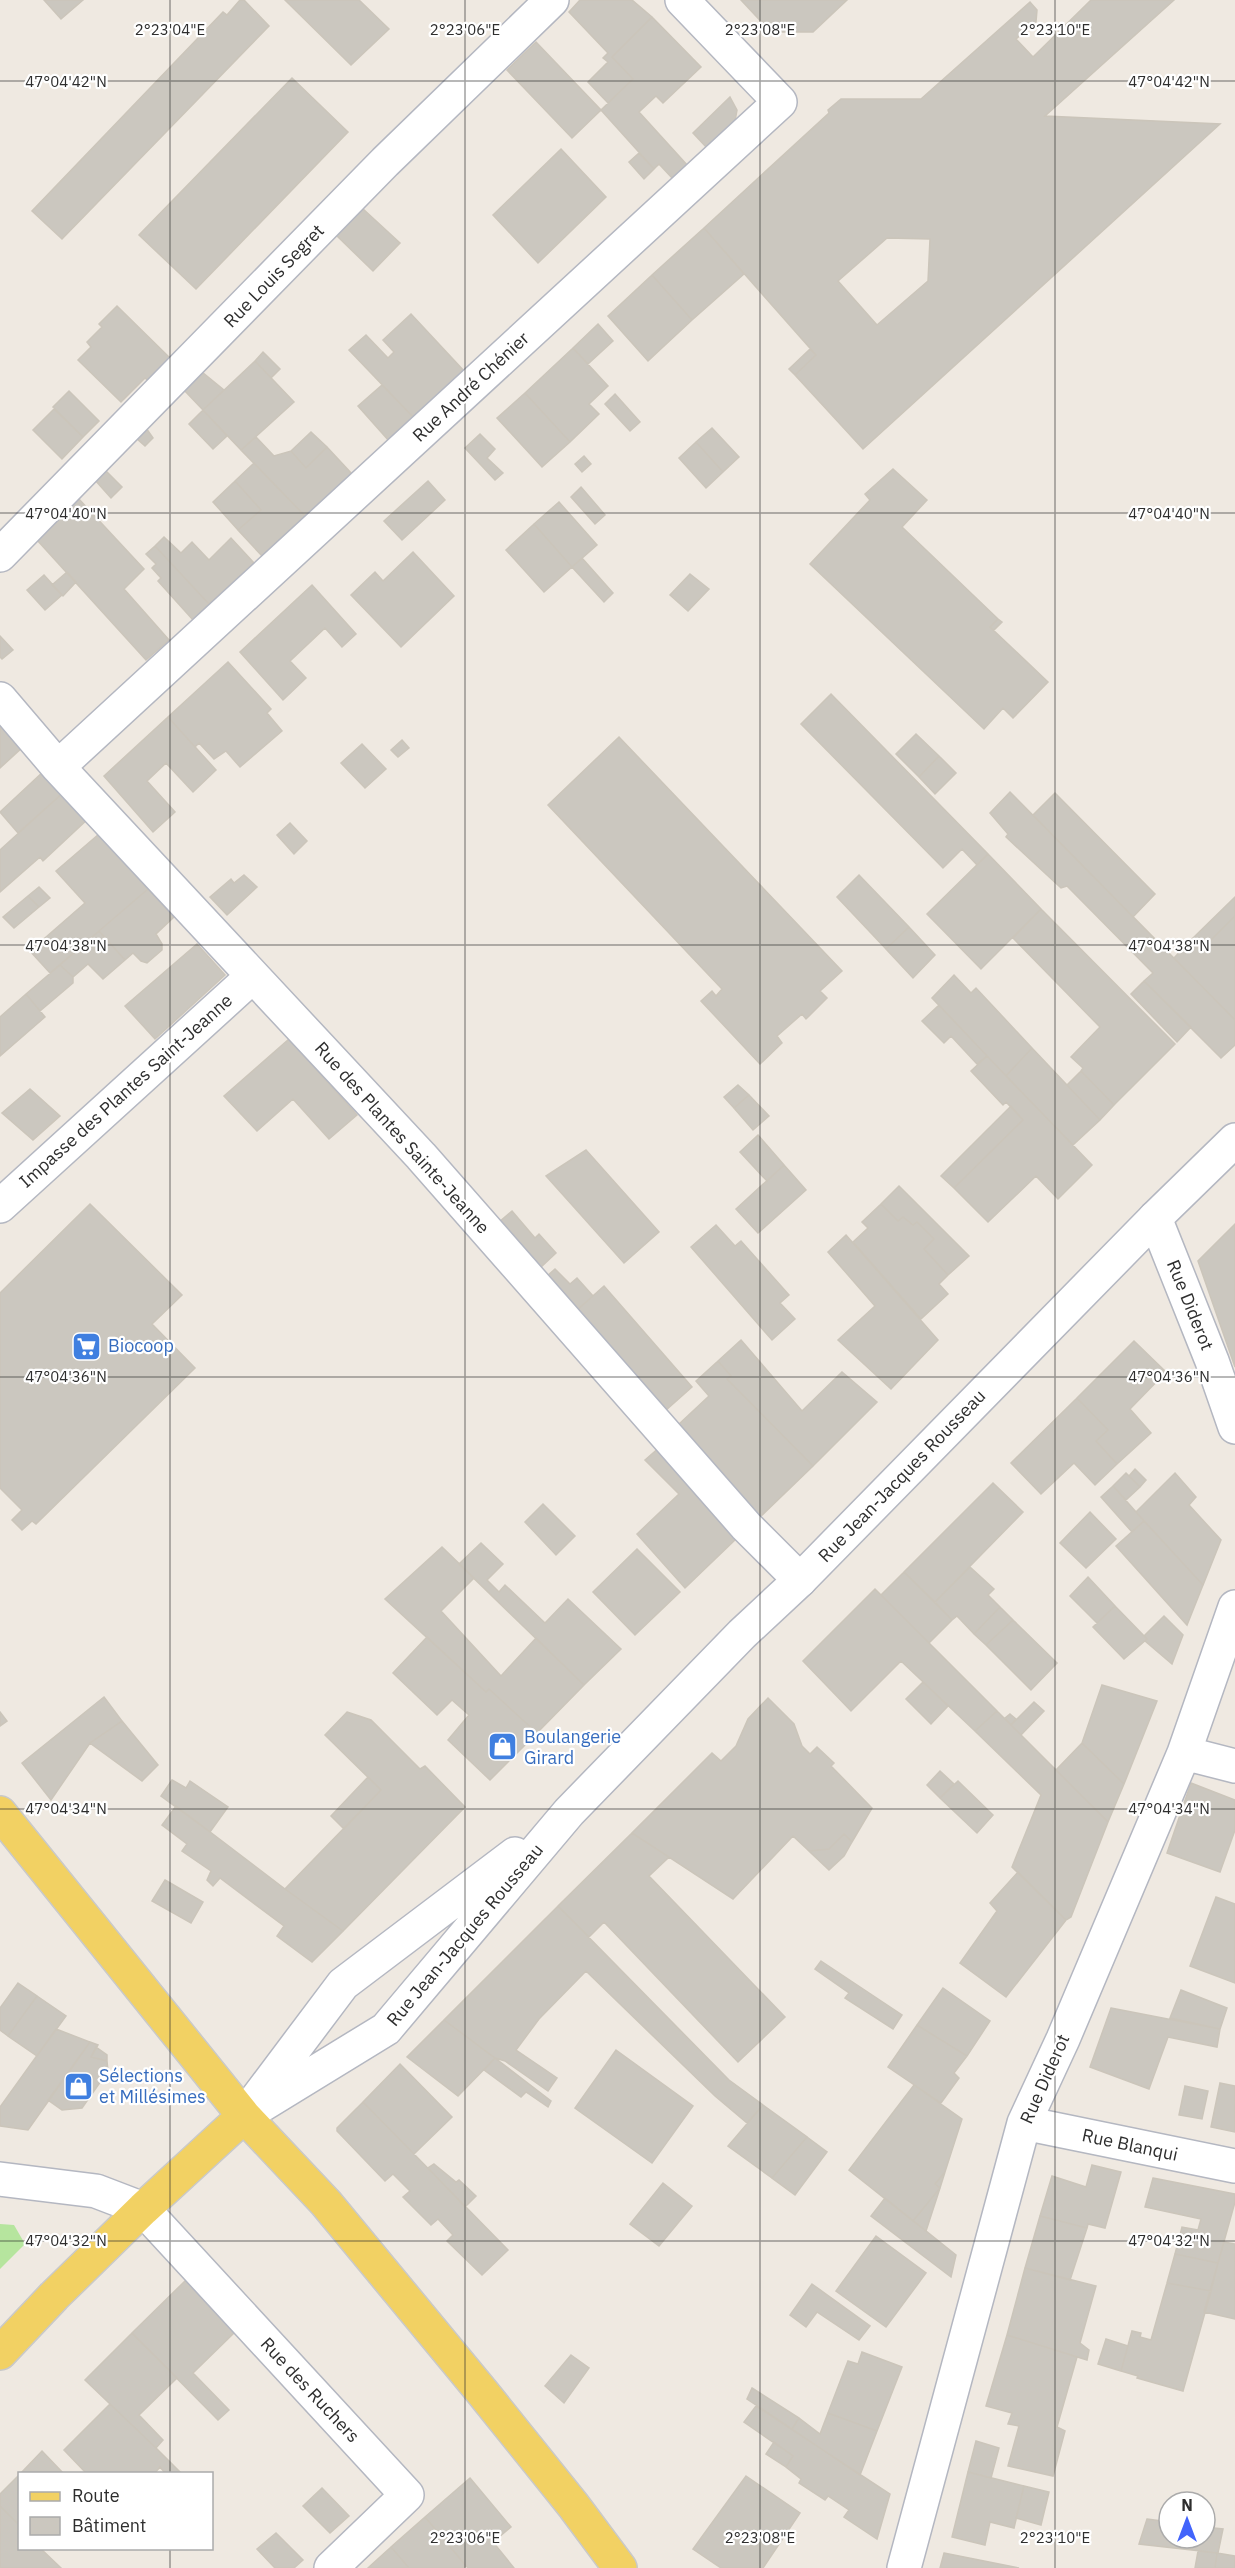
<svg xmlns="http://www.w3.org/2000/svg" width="1235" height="2568" font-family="'IBM Plex Sans',sans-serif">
<rect width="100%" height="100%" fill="#efe9e1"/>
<!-- green -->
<path fill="#b6e59e" d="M0,2224l14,1 11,19 -25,25z"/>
<!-- building -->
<path fill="#cbc7bf" stroke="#cbc5ba" stroke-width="1.5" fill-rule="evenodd" d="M44,0h39l-22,19z
M240,0h4l25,26 -207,213 -30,-28 191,-199 4,3z
M285,0h74l30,29 -38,36z
M580,0h52l20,17 -40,40 21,22 -25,24 -20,-21 20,-20 -5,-4 5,-5 -39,-41z
M741,0h106l-34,32h-42z
M1091,0h83l-129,116 175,8 -357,325 -68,-74 21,-20 -112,-127 125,-115 -1,-3 13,-11h80l109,-97 7,8 -1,12 -20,17 17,18zM887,238l43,1 -2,42 -51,44 -39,-44z
M652,17l49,50 -38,36 -7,-7 -17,16 49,54 -15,13 -14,-15 -5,5 -53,-59 32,-31 -21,-22z
M536,42l65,68 -29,28 -65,-68z
M292,78l56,54 -152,157 -57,-54z
M730,97l7,13 -2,11 -28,27 -14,-15z
M561,149l45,48 -68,66 -45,-48z
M639,153l15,16 -10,10 -15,-17z
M362,208l38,35 -27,28 -37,-36z
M704,228l40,46 -52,46 -40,-45z
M652,275l40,45 -44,41 -40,-45z
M117,306l57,56 -22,22 -7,-6 -24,24 -43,-42 13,-13 -4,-5 15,-15 -3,-3z
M411,314l54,58 -51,46 -65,-68 17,-15 22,23 6,-6 -11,-12z
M598,324l15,17 -25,23 -15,-16z
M573,348l35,38 -19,18 10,10 -29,28 -45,-49z
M810,349l6,6 -21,20 -6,-6z
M263,352l17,17 -9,9 -16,-17z
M255,361l39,41 -53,48 -38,-40z
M202,372l22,18 -21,20 -19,-20z
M382,385l32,33 -25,23 -31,-35z
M69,391l30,30 -16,16 -30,-30z
M525,393l45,49 -28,25 -45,-49z
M615,394l25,28 -10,9 -25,-27z
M54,409l29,28 -21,22 -29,-29z
M203,410l24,26 -14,13 -24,-25z
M146,428l7,10 -8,8 -9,-8z
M712,428l27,29 -16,15 -27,-30z
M311,432l16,15 -21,21 -15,-17z
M480,434l15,15 -8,9 16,15 -8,7 -30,-32z
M256,437l18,19 17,-5 15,17 21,-21 25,27 -47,42 -64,-66z
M696,442l27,30 -17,16 -27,-30z
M584,456l7,8 -9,8 -7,-8z
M254,463l51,53 -43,40 -24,-26 23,-20 -26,-29z
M893,469l34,31 -25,27 96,92 -8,8 58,55 -35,36 -10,-10 -19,21 -174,-165 60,-64 -5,-6z
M105,470l17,17 -11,11 -16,-18z
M235,481l26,29 -23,20 -25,-28z
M428,481l17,19 -43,40 -18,-19z
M581,487l24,28 -10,9 -24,-27z
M78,498l66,71 -20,20 45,51 -23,20 -109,-120z
M559,502l38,43 -25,22 -38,-43z
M534,524l38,43 -28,25 -38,-42z
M164,537l17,16 11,-11 17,18 22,-22 23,25 -45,41 -54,-58z
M155,546l54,58 -16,16 -35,-39 3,-3 -9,-10 4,-4 -10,-10z
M413,552l41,44 -53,51 -50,-52 24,-23 8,9z
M582,558l31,35 -9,9 -32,-35z
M67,572l9,10 -13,14 -11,-11z
M690,574l19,15 -21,22 -18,-16z
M44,575l18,20 -17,15 -18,-20z
M312,585l44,49 -14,13 -17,-19 -35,33 16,17 -23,22 -43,-48z
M998,619l4,3 -8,8 -4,-3z
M0,636l13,14 -11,9 -2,-2z
M228,662l43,47 -4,4 15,18 -42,36 -14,-16 -12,8 -15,-16 -4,4 -27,-30z
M831,694l157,160 -11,11 -15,-16 -19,19 -142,-144z
M168,717l48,53 -23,22 -27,-29 -19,18 28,31 -22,20 -49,-56z
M0,721l24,25 -24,22z
M916,734l23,22 -20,21 -23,-23z
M619,737l223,234 -22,20 7,7 -21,21 -4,-5 -25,22 5,7 -22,21 -59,-63 11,-10 4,5 6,-7 -174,-184z
M402,740l7,8 -11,9 -7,-7z
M362,744l24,25 -21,19 -24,-25z
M939,756l17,17 -21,21 -16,-17z
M45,770l20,21 -47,42 -18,-21z
M65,791l25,26 -47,44 -3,-4 -40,35v-42z
M1010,792l225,228v25l-14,13 -77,-77 9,-8 -86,-87 -6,2 -55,-51 2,-3 -18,-21z
M1055,793l100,101 -22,23 -100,-102z
M290,823l17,18 -13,13 -17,-19z
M99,834l49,55 -98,84 -20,-22 55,-48 -29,-32z
M988,854l53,55 -60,60 -54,-55z
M244,875l13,12 -30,28 -17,-18 21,-18 3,4z
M859,875l50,52 -23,22 -49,-52z
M39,887l11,11 -11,9 -11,-11z
M148,889l26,28 -18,17 6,10v6l-15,13 -6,-2 -8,-8 -8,7 -26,-29z
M28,896l11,11 -25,21 -11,-11z
M1235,897v19l-34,34 -10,-10z
M1041,909l134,135 -61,61 -33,-34 2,-3 -12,-11 29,-30 -87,-89z
M1235,916v104l-61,-62 17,-18 10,10z
M909,927l26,28 -22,23 -27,-29z
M99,931l26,29 -22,19 -15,-15 -15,13 -13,-12z
M197,944l28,31 -70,64 -30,-33z
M60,965l13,12v6l-33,28 -14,-17z
M954,975l17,18 5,-5 56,60 -26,28 -74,-78z
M1144,981l47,46 -14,15 -46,-48z
M26,994l19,23 -45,39v-39z
M939,1005l48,51 -10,8 -26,-28 -7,7 -22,-22z
M289,1039l68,76 -28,24 -36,-40 -36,32 -33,-35z
M1032,1048l68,72 -27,25 -67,-69z
M987,1056l105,109 -34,34 -22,-23 -48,46 -34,-34 69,-68 -17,-18 -3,3 -32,-34z
M1081,1071l33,34 -14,15 -33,-35z
M738,1085l11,10 -15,13 -10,-11z
M30,1089l30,27 -27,24 -31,-27z
M749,1095l20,21 -16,14 -19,-22z
M1011,1106l12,14 -69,68 -13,-12z
M758,1135l26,30 -17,16 -27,-29z
M586,1150l73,82 -35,31 -78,-87z
M784,1165l22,25 -48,43 -22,-24z
M899,1186l70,70 -21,19 -24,-26 10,-10 -17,-17 -4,3 -10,-8 -5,4 -17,-17z
M90,1204l92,91 -30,29 43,44 -159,156 -4,-3 -10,9 -10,-10 10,-10 -22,-22v-195z
M881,1204l17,17 5,-4 10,8 4,-3 17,17 -10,10 24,26 -9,9 9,10 -27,25 -68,-77 15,-14 -6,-6z
M512,1211l23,27 4,-4 17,19 -17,16 -40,-47z
M1235,1224v143l-37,-106z
M716,1225l19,21 6,-5 48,54 -9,8 15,16 -23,21 -81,-93z
M846,1235l92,105 -47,49 -53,-49 37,-34 -47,-54z
M555,1269l15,15 7,-6 16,18 -17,15 -30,-34z
M604,1286l88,101 -27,24 -89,-100z
M741,1340l61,71 40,-39 35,30 -64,64 -86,-87 4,-3 -13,-15z
M1134,1341l32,31 -36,37 21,24 -34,31 -21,-23 12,-11 -31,-32z
M718,1361l13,15 -4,3 86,87 -54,52 -81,-93 31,-29 -13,-15z
M1077,1398l31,32 -12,11 21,23 -22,21 -21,-22 -33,31 -30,-31z
M661,1446l75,93 -51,49 -48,-54 42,-40 -34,-34z
M1135,1469l11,11 -6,7 -11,-11z
M1126,1473l14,14 -14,13 -13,-14z
M1175,1473l21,24 -7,8 32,35 -18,45 -67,-73z
M993,1483l30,29 -88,90 -31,-30z
M1113,1486l31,35 -12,11 -31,-35z
M543,1504l32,32 -19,19 -31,-33z
M1090,1512l26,27 -30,29 -26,-25z
M1144,1521l59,64 -16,40 -71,-79z
M481,1543l22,21 -16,16 12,12 6,-7 40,38 23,-24 53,50 -37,36 -125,-121z
M442,1547l32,31 -33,33 60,65 35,-38 48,47 -47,48 -48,-44 -3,3 -101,-93z
M637,1549l43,43 -45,43 -42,-43z
M970,1567l24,22 -6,6 12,12 -26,27 -17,-18 -5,4 -17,-18z
M904,1572l48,48 -23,23 -48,-48z
M1088,1577l27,29 -18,17 -27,-27z
M875,1589l122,122 -22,20 -74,-70 -50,50 -48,-50z
M1115,1606l32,33 -23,20 -31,-32z
M1000,1607l13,13 -27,25 -12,-11z
M1164,1616l19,19 -11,29 -27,-23 2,-2 -3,-3z
M1013,1620l44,43 -26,27 -45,-45z
M427,1637l59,55 3,-3 48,44 -47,47 -42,-40 21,-25 -17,-15 -15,15 -44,-42z
M923,1682l25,24 -17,18 -25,-25z
M1102,1685l55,16 -33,83 -42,-41z
M104,1697l18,24 -32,22 -39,57 -29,-37z
M768,1698l26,26 8,22 8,8 7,-7 17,16 -3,3 41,42 -20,34 -8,-8 -15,15 -20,2 -16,-15 -60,63 -101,-66 80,-80 9,8 15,-15 12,-27z
M1034,1702l10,9 -23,24 -10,-10z
M997,1711l111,111 -37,95 -5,3 -54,-53 29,-72 -66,-64z
M0,1712l7,9 -7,5z
M347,1712l24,8 49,49 5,-3 40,41 -122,124 -58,-42 96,-99 -56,-55z
M1010,1714l6,5 -5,6 -6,-7z
M122,1721l36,44 -16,16 -52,-38z
M1082,1743l42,41 -16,38 -52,-52z
M940,1771l14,13 -14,14 -13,-13z
M368,1777l13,13 -37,39 -13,-13z
M172,1780l14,8 4,-7 38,26 -18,25 -49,-36z
M958,1781l35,34 -16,18 -37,-35z
M1191,1783l44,17v30l-15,42 -53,-19z
M176,1806l109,83 58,42 -31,31 -35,-26 7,-10 -64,-48 -7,8 -6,-6 4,-9 -29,-20 5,-7 -25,-19z
M632,1833l37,24 -20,19 136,141 -47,45 -134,-140 -15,15 -31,-31z
M844,1834l8,8 -8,14 -15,14 -20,-19 20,-2z
M1018,1872l48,48 -60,77 -46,-34 37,-52 -7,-8z
M165,1880l38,22 -12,21 -39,-22z
M1216,1897l19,7v79l-45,-17z
M558,1906l171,174 34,25 -16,18 -32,-27 -129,-125 -47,48 -23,31 41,28 -9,13 -43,-30 -10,-3 -51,-38z
M821,1961l81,54 -9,14 -48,-31 4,-5 -34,-24z
M18,1983l19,13 -29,40 -8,-6v-22z
M943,1988l47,33 -23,35 -50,-31z
M1181,1990l46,18 -7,21 -50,-11z
M37,1996l29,20 -29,40 -29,-20z
M1111,2008l109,21 -3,18 -49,-10 -19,52 -59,-22z
M444,2020l51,38 -37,38 -51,-39z
M917,2025l50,31 -13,17 5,5 -18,25 -53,-36z
M56,2029l34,13 -62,88 -28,-4v-19z
M90,2042l8,3 -7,12 16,4 1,10 -26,37 -20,2 -14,-10z
M96,2047l11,8v6l-16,-4z
M616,2050l77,56 -41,57 -77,-55z
M495,2058l56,43 -3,6 -22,-15 -5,5 -37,-27z
M400,2064l52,53 -38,37 -51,-52z
M1220,2083l15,3v46l-24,-5z
M914,2085l48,34 -17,53 -10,12 5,4 -27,33 -64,-51z
M1185,2086l23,5 -6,28 -23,-4z
M363,2102l145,148 -26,25 -35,-34 6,-6 -15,-16 -7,6 -28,-28 7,-6 -17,-17 -8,7 -48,-50v-3z
M763,2105l44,32 -35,41 -44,-32z
M807,2137l20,15 -32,43 -23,-17z
M434,2164l22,18 3,-2 17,16 -11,11 -37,-39z
M1092,2165l29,7 -16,56 -17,-4 -1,4 -47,-12 12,-40 34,11z
M945,2172l-5,16 -5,-4z
M1153,2178l82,16v8l-17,61 -43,-9 7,-27 16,3 3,-11 -56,-12z
M663,2183l29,23 -33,40 -29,-22z
M940,2188l-14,43 -13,-10z
M885,2198l71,57 -5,22 -80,-61z
M1040,2216l47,12 -17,52 -45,-12z
M876,2236l50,37 -40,54 -50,-36z
M1224,2242l11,2v75l-31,-7z
M1175,2254l43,9 -7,28 -44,-8z
M1025,2268l71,18 -16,57 9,7 -2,10 -80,-25z
M186,2280l49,52 -42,41 36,37 -11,10 -86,-87z
M1167,2283l44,8 -28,100 -46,-13 1,-2 -17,-5 11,-40 9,2 -1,4 11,3z
M812,2284l58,42 -11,14 -42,-28 -11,15 -16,-12z
M132,2333l45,45 -38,37 24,25 -7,8 -71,-68z
M1007,2335l70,22 -20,70 8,4 -12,45 -45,-10 11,-40 -11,-2 4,-11 -26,-7z
M1106,2339l22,7 -7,25 -23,-7z
M862,2352l40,15 -25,64 -49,-18 20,-52 10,3z
M571,2355l18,13 -25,35 -19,-17z
M752,2388l47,30 -7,11 -45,-30z
M110,2404l46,44 26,26h-16l-6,-7 -6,7h-67l-23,-24z
M756,2406l134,88 -13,45 -33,-22 5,-7 -21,-14 -3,4 -26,-17 2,-4 -15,-12 7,-11 -49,-34z
M828,2413l49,18 -17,44 -68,-46 7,-11 21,16z
M976,2441l23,7 -8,30 -23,-6z
M774,2442l19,14 -7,11 -20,-13z
M42,2451l22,23h-44z
M968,2472l56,14 -10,42 -24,-6 -5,23 -33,-8z
M20,2474v52l-20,-20v-12z
M746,2476l54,37 -37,55h-42l-28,-19z
M470,2478l41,49 -18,15 21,26h-46l-43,-51z
M1024,2486l25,6 -8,33 -25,-7z
M322,2488l27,28 -19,17 -27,-27z
M0,2506l20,20v22h20l21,20h-61z
M425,2517l41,49 -3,2h-54l-18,-21z
M1147,2519l22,3v16h36v-11l18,2 -5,24 -79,-9z
M276,2533l27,27 -9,8h-19l-18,-19z
M391,2547l18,21h-41z
M1198,2551l19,2 -2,15h-20z
M944,2553l75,15h-79z
M1217,2553l18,3v12h-20z"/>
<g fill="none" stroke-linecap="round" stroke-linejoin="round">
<defs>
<path id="street" d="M0,555l385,-393 167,-162
M0,699l58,68 363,389 325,370 54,54
M58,767l722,-665 -98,-102
M0,1206l253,-230
M1155,1218l57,143 23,66
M1184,1753l51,13
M1024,2123l211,43
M143,2209l264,286 -76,73
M904,2568l120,-445 39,-84 121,-286 51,-146"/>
<path id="secondary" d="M255,2101l88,-117 172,-130
M244,2116l142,-87 183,-217 173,-178 58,-54 355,-362 80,-78
M0,2179l96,12 47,18"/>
<path id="primary" d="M0,1813l244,303 82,87 157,190 90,112 47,63
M0,2353l54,-57 89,-87 101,-93"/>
</defs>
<!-- street casing -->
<use href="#street" stroke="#b4b7c1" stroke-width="36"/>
<!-- secondary casing -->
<use href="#secondary" stroke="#b4b7c1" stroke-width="36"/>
<!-- primary casing -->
<use href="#primary" stroke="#c9c9c9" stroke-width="36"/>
<!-- street -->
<use href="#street" stroke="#fff" stroke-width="33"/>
<!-- secondary -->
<use href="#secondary" stroke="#fff" stroke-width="33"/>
<!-- primary -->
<use href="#primary" stroke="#f2d163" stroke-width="33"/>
</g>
<!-- ticks -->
<path fill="none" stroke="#2e2e2e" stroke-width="1.5" stroke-opacity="0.45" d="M170,0v2474M465,0v2568M760,0v2568M1055,0v2568M0,81h1235M0,513h1235M0,945h1235M0,1377h1235M0,1809h1235M0,2241h1235M170,2548v20"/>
<!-- icons -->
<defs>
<symbol id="supermarket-square" viewBox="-11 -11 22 22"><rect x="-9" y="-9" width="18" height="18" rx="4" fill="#3f7fe0" stroke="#fff"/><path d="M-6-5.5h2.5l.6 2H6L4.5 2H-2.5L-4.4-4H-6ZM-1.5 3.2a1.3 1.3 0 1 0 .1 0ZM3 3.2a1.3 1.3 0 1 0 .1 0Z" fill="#fff"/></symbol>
<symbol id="shop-square" viewBox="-11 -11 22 22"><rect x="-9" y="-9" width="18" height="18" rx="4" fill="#3f7fe0" stroke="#fff"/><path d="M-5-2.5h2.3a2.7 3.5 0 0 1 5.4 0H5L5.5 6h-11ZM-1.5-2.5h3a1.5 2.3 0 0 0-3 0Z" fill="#fff"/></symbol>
</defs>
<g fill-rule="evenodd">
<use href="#supermarket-square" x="70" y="1330" width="33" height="33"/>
<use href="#shop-square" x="486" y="1730" width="33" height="33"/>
<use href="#shop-square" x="62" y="2070" width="33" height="33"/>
</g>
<g text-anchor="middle" stroke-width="4.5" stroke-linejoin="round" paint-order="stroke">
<!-- street labels -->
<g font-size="18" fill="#2e2e2e" stroke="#fff">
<text transform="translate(274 276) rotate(-46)" y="6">Rue Louis Segret</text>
<text transform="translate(471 387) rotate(-43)" y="6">Rue André Chénier</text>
<text transform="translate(126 1091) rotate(-42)" y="6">Impasse des Plantes Saint-Jeanne</text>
<text transform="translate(402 1138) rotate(48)" y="6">Rue des Plantes Sainte-Jeanne</text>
<text transform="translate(1190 1305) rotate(68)" y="6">Rue Diderot</text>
<text transform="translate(902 1476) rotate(-46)" y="6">Rue Jean-Jacques Rousseau</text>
<text transform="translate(465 1935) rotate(-50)" y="6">Rue Jean-Jacques Rousseau</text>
<text transform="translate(1045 2079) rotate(-66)" y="6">Rue Diderot</text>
<text transform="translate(1130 2145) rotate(12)" y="6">Rue Blanqui</text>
<text transform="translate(310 2390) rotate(47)" y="6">Rue des Ruchers</text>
</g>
<!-- shop labels -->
<g font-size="18" fill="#366cbe" stroke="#fff" text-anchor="start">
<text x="108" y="1352">Biocoop</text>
<text x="524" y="1743">Boulangerie<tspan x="524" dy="21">Girard</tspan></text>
<text x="99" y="2082">Sélections<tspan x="99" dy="21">et Millésimes</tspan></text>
</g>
</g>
<g font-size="15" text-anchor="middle" fill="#2e2e2e" stroke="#fff" stroke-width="4.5" stroke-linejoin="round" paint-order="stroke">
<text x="170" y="35">2°23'04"E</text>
<text x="465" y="35">2°23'06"E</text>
<text x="760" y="35">2°23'08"E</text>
<text x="1055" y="35">2°23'10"E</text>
<text x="66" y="87">47°04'42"N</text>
<text x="1169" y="87">47°04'42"N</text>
<text x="66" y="519">47°04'40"N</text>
<text x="1169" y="519">47°04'40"N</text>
<text x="66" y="951">47°04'38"N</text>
<text x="1169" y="951">47°04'38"N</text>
<text x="66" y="1382">47°04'36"N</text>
<text x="1169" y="1382">47°04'36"N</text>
<text x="66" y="1814">47°04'34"N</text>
<text x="1169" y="1814">47°04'34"N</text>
<text x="66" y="2246">47°04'32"N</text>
<text x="1169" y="2246">47°04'32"N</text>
<text x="465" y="2543">2°23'06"E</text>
<text x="760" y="2543">2°23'08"E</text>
<text x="1055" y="2543">2°23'10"E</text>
</g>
<!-- legend -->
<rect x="18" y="2472" width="195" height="78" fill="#ffffff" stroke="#ababab" stroke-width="1.5"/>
<rect x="30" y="2492" width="30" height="9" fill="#f2d163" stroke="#ababab" stroke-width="1.5"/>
<text x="72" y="2502" font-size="18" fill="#2e2e2e">Route</text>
<rect x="30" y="2517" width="30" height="18" fill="#cbc7bf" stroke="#ababab" stroke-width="1.5"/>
<text x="72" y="2532" font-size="18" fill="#2e2e2e">Bâtiment</text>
<!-- north arrow -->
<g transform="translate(1187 2520)"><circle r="28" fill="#ffffff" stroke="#ababab" stroke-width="1.5"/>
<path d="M0-4.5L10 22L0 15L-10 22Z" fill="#4264fb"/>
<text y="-9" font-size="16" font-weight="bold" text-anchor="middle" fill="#2e2e2e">N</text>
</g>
</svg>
